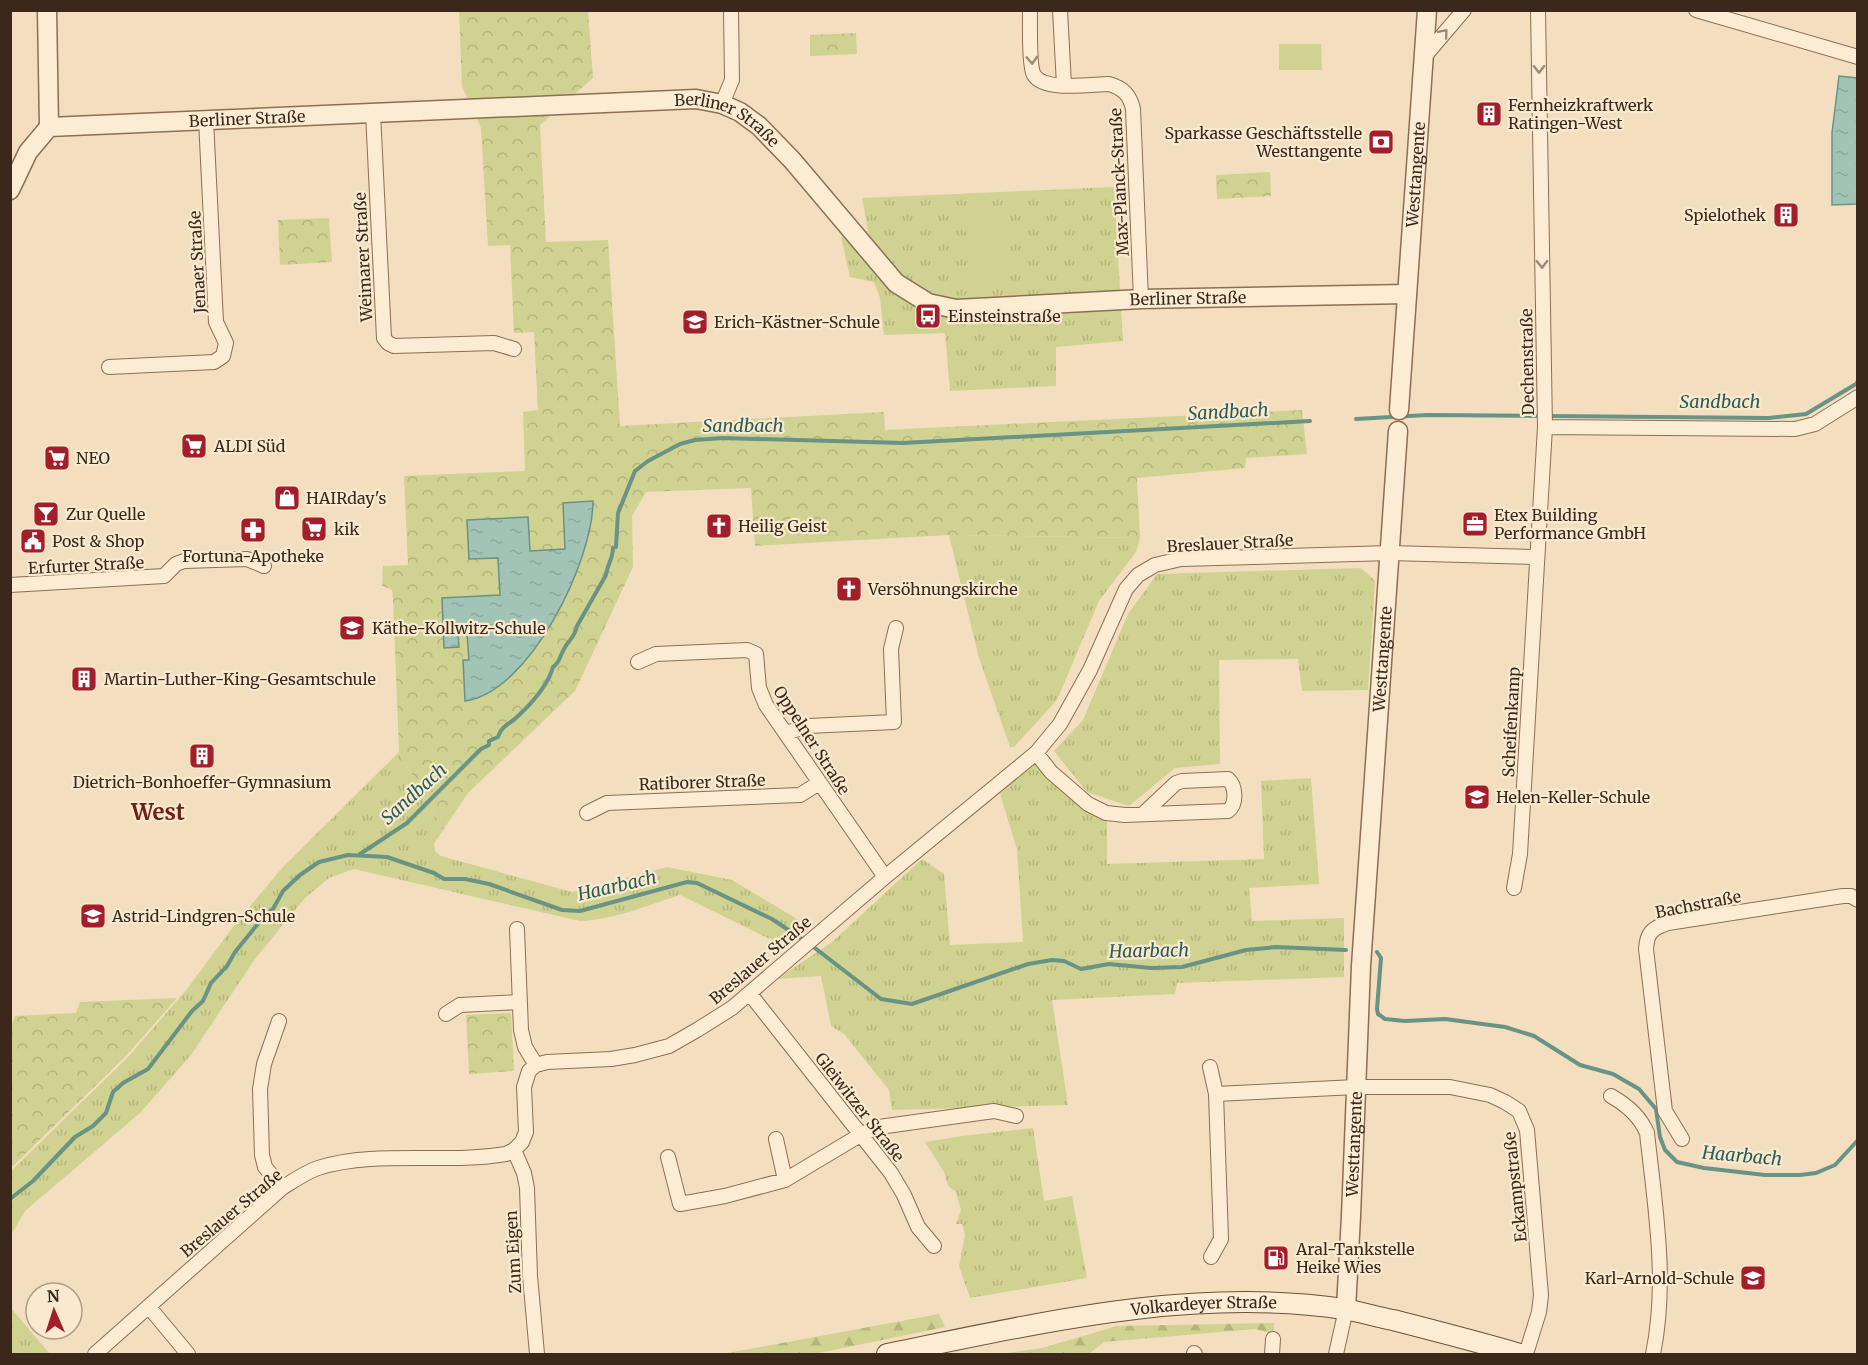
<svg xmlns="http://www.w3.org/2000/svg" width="1868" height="1365" font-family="Merriweather,serif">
<defs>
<pattern id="grass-tufts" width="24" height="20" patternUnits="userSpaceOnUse" patternTransform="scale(1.5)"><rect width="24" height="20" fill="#d0d291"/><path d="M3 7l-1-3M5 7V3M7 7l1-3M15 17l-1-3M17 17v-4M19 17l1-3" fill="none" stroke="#b4b47c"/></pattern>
<pattern id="forest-firs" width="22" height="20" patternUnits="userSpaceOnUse" patternTransform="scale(1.5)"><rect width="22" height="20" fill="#d0d291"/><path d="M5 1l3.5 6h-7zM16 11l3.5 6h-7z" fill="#b4b47c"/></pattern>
<pattern id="park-crowns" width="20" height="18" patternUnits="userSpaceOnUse" patternTransform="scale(1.5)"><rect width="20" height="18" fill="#d0d291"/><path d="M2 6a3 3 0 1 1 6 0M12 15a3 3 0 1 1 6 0" fill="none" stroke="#b4b47c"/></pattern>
<pattern id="water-ripples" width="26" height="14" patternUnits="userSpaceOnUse" patternTransform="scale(1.5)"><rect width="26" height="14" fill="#a2c4b7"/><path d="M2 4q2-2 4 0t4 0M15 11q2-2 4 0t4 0" fill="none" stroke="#8ca89d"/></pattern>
</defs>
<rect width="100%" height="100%" fill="#f3dfbf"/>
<!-- grass -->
<path fill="url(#grass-tufts)" d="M1114,187l9,154 -67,6v39l-106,5 -5,-58 -61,2 -4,-37 -6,-16 -24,-5 -9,-40 27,-6 -6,-33z
M949,535l191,3 -4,14 -37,49 -42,99 -43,47h-4l-31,-89z
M1361,568l14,13 -7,109 -66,1 -4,-32 -79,1 1,104 -45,4 -46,38 -42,-14 -33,-41 29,-31 45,-106 29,-40z
M399,752l44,78 -9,14 1,7 6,5 131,36 95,-25 65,13 70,42 -26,20 -96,-47c-32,10 -66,25 -100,26l-226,-52 -25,9 -24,20 -50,61 -64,96 -51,58 -115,98 -14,24v-64l118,-115 58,-67 49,-66 46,-55z
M1034,763l39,35 34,21v45l157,-5 -3,-78 50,-3 8,106 -70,4 3,33 92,-3v59l-167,6 -2,11 -123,6 16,105 -176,5 -3,-20 -45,-56 -13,-8 -10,-50 -44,3 55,-37 90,-83 22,15 6,71 73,-3 -6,-93 -17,-55z
M1033,1128l11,73 28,-5 15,82 -117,20 -11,-32 6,-31 -3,-11h-6l5,-14 -5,-18 -8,-6 -4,-14 -19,-30 37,-6z
M10,1308h1l39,46h-39z"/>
<!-- forest -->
<path fill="url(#forest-firs)" d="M939,1314l6,13 -131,27h-92z
M1274,1323v12l-18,-6 -152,13 -15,12h-88l41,-6 75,-22z"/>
<!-- park -->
<path fill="url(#park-crowns)" d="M459,11h129l5,67 -53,47 6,117 62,-2 12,186 264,-14 1,18 417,-20 5,44 -61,4 -1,10 -108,10 3,60 -191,-3 -194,11 -4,-58 -105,4 -14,24 1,51 -58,124 -107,102 -25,37 -44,-78 -6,-153 -1,-9 -10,-4 1,-20 25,-1 -4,-89 121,-5 -2,-59 15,-2 -4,-78 -20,1 -4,-88 -22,1 -7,-118 -19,-42z
M856,33l1,21 -47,2v-21z
M1270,172l1,24 -54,3 -1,-24z
M329,218l3,44 -52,3 -2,-45z
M177,998l-50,57 -114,111 -2,-1 -1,-136 5,-13 61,-3 4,-11z
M511,1013l3,58 -45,3 -3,-59z"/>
<!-- garden -->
<path fill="#d0d291" d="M1279,44h42l1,26h-43z
M1004,211l4,69 -40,2 -3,-69z"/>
<!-- water -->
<path fill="url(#water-ripples)" stroke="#689385" stroke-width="1.5" d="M1839,76l18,2v126l-25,1v-72z
M593,501c0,60 -63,191 -128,200l-2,-41h6l-2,-26h-9l1,13 -15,1 -2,-50 58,-3 -2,-37 -29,1 -2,-39 61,-3 2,34 35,-2 -2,-46z"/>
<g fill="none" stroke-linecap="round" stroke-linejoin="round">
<!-- stream -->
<path stroke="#689385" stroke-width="4" d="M1548,416l221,2 37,-4 50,-30 2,-3
M1356,419l71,-4 114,1
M360,854l47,-31 74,-74 8,-4v-4l9,-4c3,-11 12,-13 19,-20 14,-13 31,-31 36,-50 7,-5 6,-9 10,-16 4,-10 12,-13 14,-25l29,-51c1,-10 7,-16 7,-27l3,-1 2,-34 17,-42 13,-10 32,-17 15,-4 27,-2 181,5 407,-22
M811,945l70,54 31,5 116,-40 24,-4 12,1 17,8 28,-5 42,4 31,-1 64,-17 30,-3 70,3
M1377,952l4,6 -4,51 1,5 7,5 20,2 40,-2 60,8 29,9 46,29 33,9 26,15 17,20 4,28 5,13 12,12 27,6 61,7h35l16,-2 19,-8 23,-25
M10,1199l23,-18 42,-44 18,-11 13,-13 7,-21 10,-9 25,-14 44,-58 11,-10 8,-18 16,-17 8,-14 31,-38 7,-5 10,-18 17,-16 19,-13 29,-7 39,2 47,16 10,6h21l24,5 73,26 18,1 107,-29 10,1 75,36 33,22"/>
<defs>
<path id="minor" d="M1030,10c0,13 -1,57 4,65 10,17 58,9 75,9 14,4 21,11 24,25l8,190
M1060,10l4,75
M1696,10l162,47
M1424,57l40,-47
M722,104l10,-24 -1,-70
M373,113l11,225 4,5 6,3 100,-3 20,6
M109,367l105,-5 9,-6 3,-13 -10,-21 -10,-202
M1545,427l250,2 20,-5 43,-27
M10,585l154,-9 12,-12 8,-3 63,-2 17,7
M638,662l18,-8 91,-4 9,4 3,34 7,17 119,172
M786,733l22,-7 86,-4 -3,-73 5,-21
M1036,753l15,19 37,32 18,9 19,2 103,-4c9,-7 8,-25 0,-32l-46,2 -6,2 -33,31
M587,813l20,-10 193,-8 19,-12
M1514,888l6,-34 25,-427 -7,-417
M517,929l4,101 4,17 11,18
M750,994l141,179 13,22 14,32 16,19
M446,1014l14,-9 59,-3
M279,1021l-15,43 -4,25 2,66 3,12 17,21
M1210,1067l6,27
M1611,1096c16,9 29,20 36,37 8,74 21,148 6,221
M776,1139l9,41
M1682,1139l-17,-28 -19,-162c1,-16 6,-21 22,-26l175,-27h8l7,4
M514,1150l10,23 3,15 3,88 7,78
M668,1157l12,47 45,-8 60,-16 77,-46 17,-7 115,-16 22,5
M1211,1257l10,-18 -5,-145 140,-7h94l40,8 15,7 14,9 8,19 14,165 -2,17 -13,42
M149,1307l39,47
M1194,1353l1,1
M95,1354l187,-166c11,-7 24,-16 36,-20 58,-18 128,-4 188,-14l8,-4 8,-8 4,-10 -2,-45 5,-16 7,-6 11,-3 64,-3 24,-4 34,-9 28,-16 35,-22 153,-131 151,-124 24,-29 30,-54 36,-81 12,-14 17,-10 26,-6 209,-6 146,4
M1272,1354l1,-15
M1336,1354l10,-45"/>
<g id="tertiary">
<path d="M47,10l2,117"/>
<path id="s1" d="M10,190l18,-38 21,-25 647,-28 26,5 18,8 19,14 33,34 104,123 32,20 28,6 185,-10 266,-5"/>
<path id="s2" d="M1399,410l28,-400"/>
<path id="s3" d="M1346,1309l5,-93 10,-250 37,-535"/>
</g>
<g id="secondary">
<path id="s4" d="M887,1354c149,-30 304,-68 457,-45 17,3 33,8 49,11 43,11 85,22 127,34"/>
</g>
</defs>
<!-- minor casing -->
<use href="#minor" stroke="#8d6e55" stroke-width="16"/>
<!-- tertiary casing -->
<use href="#tertiary" stroke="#8d6e55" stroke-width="21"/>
<!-- secondary casing -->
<use href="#secondary" stroke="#6f4f38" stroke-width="22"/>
<!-- minor -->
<use href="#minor" stroke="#fcecd3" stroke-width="14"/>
<!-- tertiary -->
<use href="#tertiary" stroke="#fcecd3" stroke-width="18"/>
<!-- secondary -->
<use href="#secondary" stroke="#fcecd3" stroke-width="20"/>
</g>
<!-- one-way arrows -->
<defs><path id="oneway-chevron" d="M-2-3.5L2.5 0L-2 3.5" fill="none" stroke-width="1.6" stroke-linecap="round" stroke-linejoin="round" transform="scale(1.5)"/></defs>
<g stroke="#9c8a77">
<use href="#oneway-chevron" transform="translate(1444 33) rotate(-50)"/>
<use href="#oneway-chevron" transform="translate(1032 60) rotate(87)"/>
<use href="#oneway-chevron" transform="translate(1539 69) rotate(89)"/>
<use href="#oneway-chevron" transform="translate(1542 264) rotate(89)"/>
</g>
<!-- icons -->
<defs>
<symbol id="building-square" viewBox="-11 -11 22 22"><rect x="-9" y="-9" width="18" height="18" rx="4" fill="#a31e2b" stroke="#f9e9cf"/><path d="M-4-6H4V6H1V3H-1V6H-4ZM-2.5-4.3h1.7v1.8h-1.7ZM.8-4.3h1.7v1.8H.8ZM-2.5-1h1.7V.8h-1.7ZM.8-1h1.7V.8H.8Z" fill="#fff"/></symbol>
<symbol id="bank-square" viewBox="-11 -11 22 22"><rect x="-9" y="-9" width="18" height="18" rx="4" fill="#a31e2b" stroke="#f9e9cf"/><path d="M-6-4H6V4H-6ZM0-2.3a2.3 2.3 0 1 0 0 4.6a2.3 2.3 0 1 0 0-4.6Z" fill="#fff"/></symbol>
<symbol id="bus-square" viewBox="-11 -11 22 22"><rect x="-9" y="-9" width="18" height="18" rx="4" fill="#a31e2b" stroke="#f9e9cf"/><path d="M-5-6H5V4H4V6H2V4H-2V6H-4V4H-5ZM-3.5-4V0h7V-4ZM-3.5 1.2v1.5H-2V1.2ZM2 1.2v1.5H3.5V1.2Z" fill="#fff"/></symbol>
<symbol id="school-square" viewBox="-11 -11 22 22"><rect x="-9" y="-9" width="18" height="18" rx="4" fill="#a31e2b" stroke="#f9e9cf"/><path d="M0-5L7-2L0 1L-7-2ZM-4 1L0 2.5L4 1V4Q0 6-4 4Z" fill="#fff"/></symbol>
<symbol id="supermarket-square" viewBox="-11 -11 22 22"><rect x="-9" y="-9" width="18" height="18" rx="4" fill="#a31e2b" stroke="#f9e9cf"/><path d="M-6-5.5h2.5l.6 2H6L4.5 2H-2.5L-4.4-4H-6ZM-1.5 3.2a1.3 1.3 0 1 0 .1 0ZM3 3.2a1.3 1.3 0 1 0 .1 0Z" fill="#fff"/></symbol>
<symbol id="shop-square" viewBox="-11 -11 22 22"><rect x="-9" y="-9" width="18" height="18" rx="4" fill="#a31e2b" stroke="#f9e9cf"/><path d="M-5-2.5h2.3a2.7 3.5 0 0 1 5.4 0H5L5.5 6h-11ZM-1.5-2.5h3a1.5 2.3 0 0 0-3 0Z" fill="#fff"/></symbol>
<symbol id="bar-square" viewBox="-11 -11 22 22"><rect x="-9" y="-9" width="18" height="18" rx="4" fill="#a31e2b" stroke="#f9e9cf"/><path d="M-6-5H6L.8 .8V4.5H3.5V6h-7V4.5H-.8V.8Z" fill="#fff"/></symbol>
<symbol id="office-square" viewBox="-11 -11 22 22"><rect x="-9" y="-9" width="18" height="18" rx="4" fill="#a31e2b" stroke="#f9e9cf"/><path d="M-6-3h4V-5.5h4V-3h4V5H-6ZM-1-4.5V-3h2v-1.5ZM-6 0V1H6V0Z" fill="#fff"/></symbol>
<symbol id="church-square" viewBox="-11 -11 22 22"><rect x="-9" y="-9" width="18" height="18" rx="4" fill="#a31e2b" stroke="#f9e9cf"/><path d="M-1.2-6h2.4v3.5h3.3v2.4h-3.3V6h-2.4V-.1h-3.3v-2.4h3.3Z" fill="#fff"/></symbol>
<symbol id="pharmacy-square" viewBox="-11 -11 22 22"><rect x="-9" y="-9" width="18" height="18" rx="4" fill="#a31e2b" stroke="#f9e9cf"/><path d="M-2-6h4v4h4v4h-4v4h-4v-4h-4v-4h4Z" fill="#fff"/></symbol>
<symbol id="civic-square" viewBox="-11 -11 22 22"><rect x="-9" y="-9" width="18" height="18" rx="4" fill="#a31e2b" stroke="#f9e9cf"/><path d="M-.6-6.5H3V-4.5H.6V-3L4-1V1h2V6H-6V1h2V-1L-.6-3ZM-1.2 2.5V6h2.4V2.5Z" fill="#fff"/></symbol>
<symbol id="fuel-square" viewBox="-11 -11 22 22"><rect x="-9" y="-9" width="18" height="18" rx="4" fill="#a31e2b" stroke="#f9e9cf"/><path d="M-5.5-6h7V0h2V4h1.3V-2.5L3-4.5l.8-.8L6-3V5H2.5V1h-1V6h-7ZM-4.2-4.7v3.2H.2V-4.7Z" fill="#fff"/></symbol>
</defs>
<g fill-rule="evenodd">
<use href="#building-square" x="1474" y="99" width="30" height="30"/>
<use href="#bank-square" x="1366" y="127" width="30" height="30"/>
<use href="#building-square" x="1771" y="200" width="30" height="30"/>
<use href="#bus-square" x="913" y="301" width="30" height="30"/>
<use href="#school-square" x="680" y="307" width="30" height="30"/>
<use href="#supermarket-square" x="179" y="431" width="30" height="30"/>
<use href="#supermarket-square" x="42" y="443" width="30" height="30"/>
<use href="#shop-square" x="272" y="483" width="30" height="30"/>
<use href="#bar-square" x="31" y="499" width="30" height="30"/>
<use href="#office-square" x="1460" y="509" width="30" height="30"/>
<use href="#church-square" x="704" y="511" width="30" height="30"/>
<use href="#supermarket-square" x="299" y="514" width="30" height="30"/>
<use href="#pharmacy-square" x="238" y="515" width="30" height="30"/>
<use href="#civic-square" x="18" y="526" width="30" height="30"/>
<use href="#church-square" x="834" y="574" width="30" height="30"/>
<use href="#school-square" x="337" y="613" width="30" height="30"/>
<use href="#building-square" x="69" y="664" width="30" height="30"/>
<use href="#building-square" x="187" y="741" width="30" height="30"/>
<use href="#school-square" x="1462" y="782" width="30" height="30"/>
<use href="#school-square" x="78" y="901" width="30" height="30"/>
<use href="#fuel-square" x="1261" y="1243" width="30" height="30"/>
<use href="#school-square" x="1738" y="1263" width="30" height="30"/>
</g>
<g text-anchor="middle" stroke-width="4.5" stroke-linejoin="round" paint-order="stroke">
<!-- poi labels -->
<g font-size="16" fill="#3b281b" stroke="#f9e9cf" text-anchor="start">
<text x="1508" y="111">Fernheizkraftwerk<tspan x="1508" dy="18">Ratingen-West</tspan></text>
<text x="1362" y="139" text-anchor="end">Sparkasse Geschäftsstelle<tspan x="1362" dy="18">Westtangente</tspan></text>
<text x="1766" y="221" text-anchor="end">Spielothek</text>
<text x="948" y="322">Einsteinstraße</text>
<text x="714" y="328">Erich-Kästner-Schule</text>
<text x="214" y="452">ALDI Süd</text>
<text x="76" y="464">NEO</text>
<text x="306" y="504">HAIRday's</text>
<text x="66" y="520">Zur Quelle</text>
<text x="1494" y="521">Etex Building<tspan x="1494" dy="18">Performance GmbH</tspan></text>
<text x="738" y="532">Heilig Geist</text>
<text x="334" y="535">kik</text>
<text x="52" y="547">Post &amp; Shop</text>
<text x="253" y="562" text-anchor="middle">Fortuna-Apotheke</text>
<text x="868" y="595">Versöhnungskirche</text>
<text x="372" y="634">Käthe-Kollwitz-Schule</text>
<text x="104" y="685">Martin-Luther-King-Gesamtschule</text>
<text x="202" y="788" text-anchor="middle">Dietrich-Bonhoeffer-Gymnasium</text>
<text x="1496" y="803">Helen-Keller-Schule</text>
<text x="112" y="922">Astrid-Lindgren-Schule</text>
<text x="1296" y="1255">Aral-Tankstelle<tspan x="1296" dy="18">Heike Wies</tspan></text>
<text x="1734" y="1284" text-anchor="end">Karl-Arnold-Schule</text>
</g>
<!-- street labels -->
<g font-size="16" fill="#3b281b" stroke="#f9e9cf">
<text dy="6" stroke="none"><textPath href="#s1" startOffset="273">Berliner Straße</textPath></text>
<text dy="6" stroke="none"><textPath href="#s1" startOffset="759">Berliner Straße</textPath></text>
<text dy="6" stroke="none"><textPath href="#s2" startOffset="236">Westtangente</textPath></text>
<text transform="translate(1119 182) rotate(-93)" y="6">Max-Planck-Straße</text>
<text transform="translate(363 257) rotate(-93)" y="6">Weimarer Straße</text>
<text transform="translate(197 262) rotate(-93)" y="6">Jenaer Straße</text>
<text dy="6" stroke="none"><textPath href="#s1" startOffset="1299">Berliner Straße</textPath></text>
<text transform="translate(1527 362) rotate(-91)" y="6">Dechenstraße</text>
<text transform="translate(1230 543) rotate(-3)" y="6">Breslauer Straße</text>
<text transform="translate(86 565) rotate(-3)" y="6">Erfurter Straße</text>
<text dy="6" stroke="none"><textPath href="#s3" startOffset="651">Westtangente</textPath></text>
<text transform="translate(1511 722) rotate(-87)" y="6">Scheifenkamp</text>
<text transform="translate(812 740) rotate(57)" y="6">Oppelner Straße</text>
<text transform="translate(702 782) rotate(-2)" y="6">Ratiborer Straße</text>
<text transform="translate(1698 904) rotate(-11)" y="6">Bachstraße</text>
<text transform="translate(760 960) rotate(-40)" y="6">Breslauer Straße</text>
<text transform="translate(860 1107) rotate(52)" y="6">Gleiwitzer Straße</text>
<text dy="6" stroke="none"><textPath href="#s3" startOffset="165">Westtangente</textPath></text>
<text transform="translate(1515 1187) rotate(-96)" y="6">Eckampstraße</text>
<text transform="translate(231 1213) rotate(-40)" y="6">Breslauer Straße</text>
<text transform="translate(513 1252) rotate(-93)" y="6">Zum Eigen</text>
<text dy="6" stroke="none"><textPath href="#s4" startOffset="321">Volkardeyer Straße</textPath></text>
</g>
<!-- water labels -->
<g font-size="18" font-style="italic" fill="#295d55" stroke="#f9e9cf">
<text x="1720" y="408">Sandbach</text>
<text transform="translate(1228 412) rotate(-3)" y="6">Sandbach</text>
<text x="743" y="432">Sandbach</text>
<text transform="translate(414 794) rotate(-42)" y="6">Sandbach</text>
<text transform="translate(617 886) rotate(-13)" y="6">Haarbach</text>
<text transform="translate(1149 951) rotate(-1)" y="6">Haarbach</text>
<text transform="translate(1742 1156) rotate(5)" y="6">Haarbach</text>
</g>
<!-- district labels -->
<g font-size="22" font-weight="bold" fill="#6d2016" stroke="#f9e9cf">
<text x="158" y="820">West</text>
</g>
</g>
<!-- border -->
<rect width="1868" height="1365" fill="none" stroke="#3b281b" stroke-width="24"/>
<!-- north arrow -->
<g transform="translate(54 1311) rotate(357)"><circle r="28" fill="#f9e9cf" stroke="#ad9c87" stroke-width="1.5"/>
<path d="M0-4.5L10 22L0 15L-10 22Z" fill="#a31e2b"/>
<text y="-9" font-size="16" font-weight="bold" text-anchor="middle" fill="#3b281b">N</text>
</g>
</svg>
